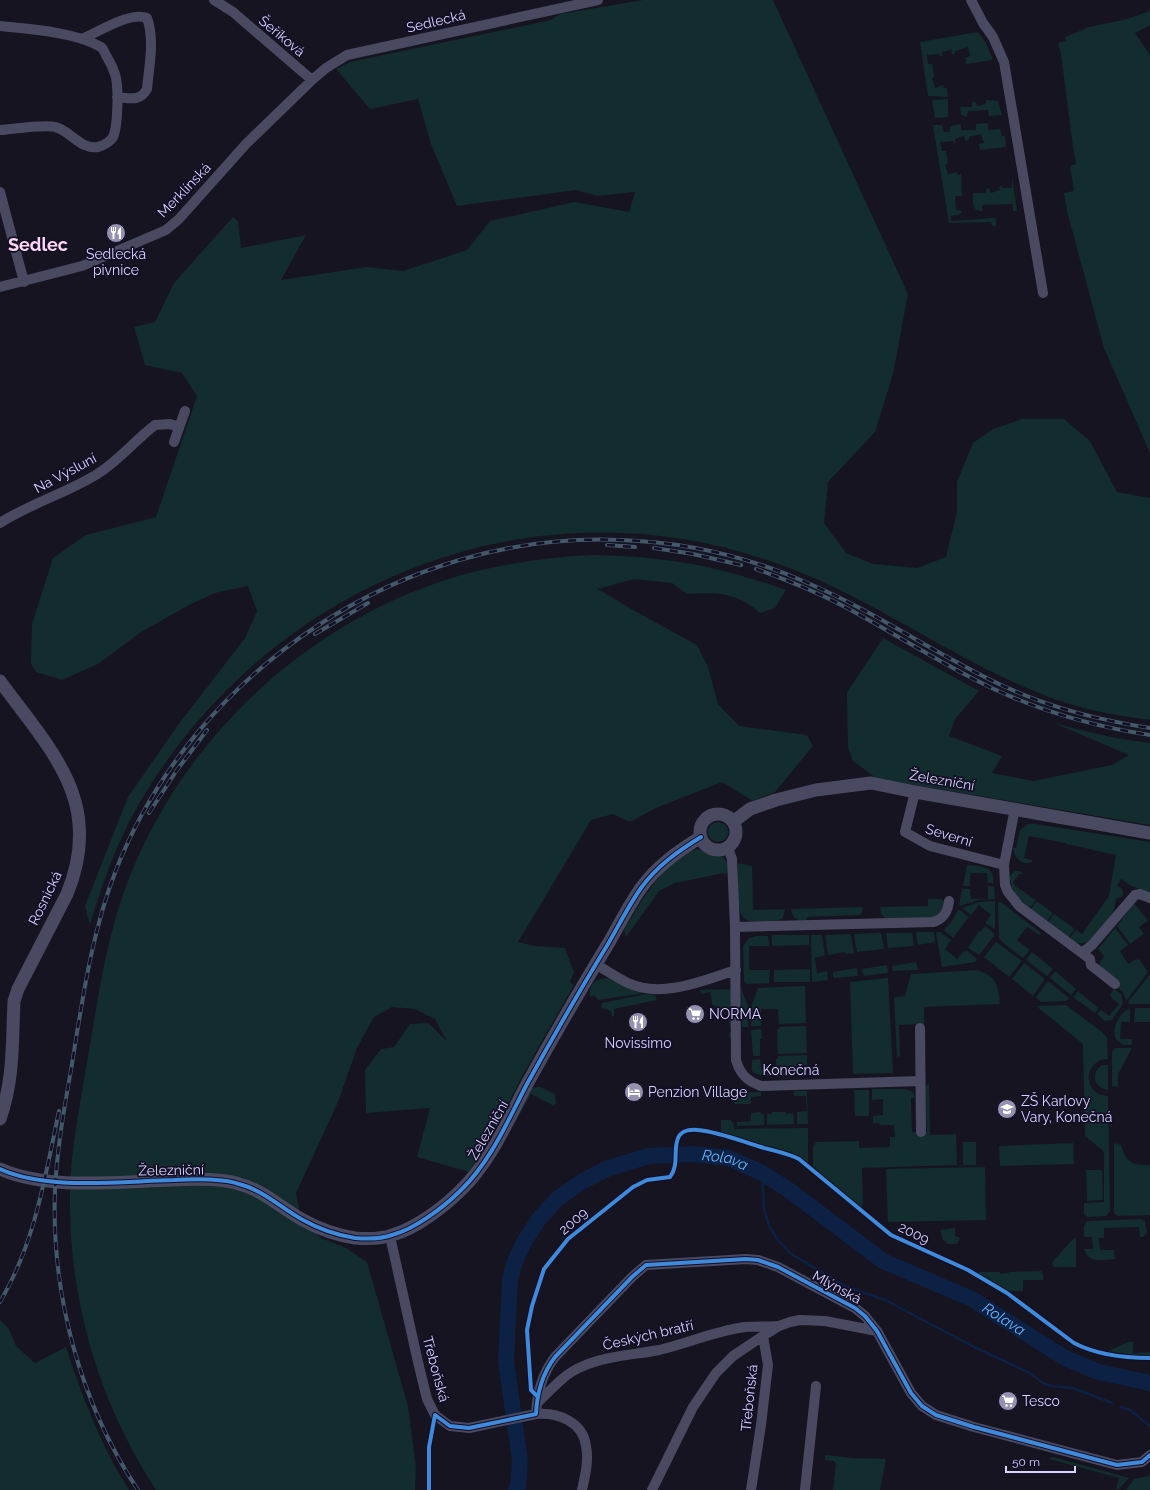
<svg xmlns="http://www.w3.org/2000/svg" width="1150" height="1490" font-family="Raleway,sans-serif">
<rect width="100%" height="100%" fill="#161421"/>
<!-- green -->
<path fill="#132c2d" d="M643,0h130l135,294 -15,80 -18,58 -47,50 -4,41 22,30 27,11 44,4 29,-11 11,-45v-30l16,-39 20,-14 29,-10h42l26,22 27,51 33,6v222c-36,-5 -72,-11 -106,-25 -96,-37 -178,-103 -277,-135 -234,-79 -484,18 -616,224 -28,43 -47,92 -61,141l-5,-19 43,-109 50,-72 67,-87 12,-27 -9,-25 -33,7 -26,12 -48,27 -43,32 -36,16 -26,-8 -5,-8 1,-40 21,-66 33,-23 70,-18 41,-121 -15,-23 -37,-8 -11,-38 21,-5 19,-39 59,-66 5,4 3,27 65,-13 -25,45 86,-13 36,4 64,-21 23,-29 84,-19 55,10 6,-20 -38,4 -21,-6 -119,16 -26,-62 -13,-45 -48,10 -34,-40 14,-7 201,-42 9,-6z
M1150,11v14l-15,8 15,22v398l-46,-105 -37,-137 -3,-18 10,-2 -4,-25 6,-2 -3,-17 -12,-93 -3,-11 8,-2 -1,-4 20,-8v-1l42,-9z
M978,32l8,11 7,17 -27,4 -1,-6 5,-2 -2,-9 -13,4v3h-3l-1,-4 -9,2v4h-2l-1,-2 -12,1 1,9h4l2,13 -2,1 3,10 8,-3 1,3h3l1,9 -20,-1 -8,-54z
M948,99v18l-13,1 -3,-18z
M986,100l12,1 4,14 -13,1 -1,-6 -20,1 -1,6 -6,-2 -1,-8h12v-5h4l1,4 9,-2z
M988,123v7l12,-1 2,7h3l1,11 -26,3 -1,-6 5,-1 -3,-9 -12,3v3l-3,1 -2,-5 -9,3 1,3 -2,1 -1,-2 -13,1 2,9h4l2,13 -3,1 3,9 9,-2 1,3 3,-1 1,22h-7l1,14 6,1v1l-2,2 -9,2v5l43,-3 2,1v7h-4l-1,-4 -42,1 -16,-98h9l2,7h6v-5l4,-2 7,-1v6h15v-6z
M1012,176l5,35h-4v-7l-31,1v6c-11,1 -9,-10 -9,-18h13v-4l3,-1 2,5 9,-3 -1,-3 3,-1v2h10z
M591,555c72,1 128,11 195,35l-11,18 -15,5c-23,-21 -44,-21 -73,-19l-15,-11 -38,-4 -36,10 35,21 64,35 11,22 10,37 21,22 68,9 6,11 -38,46 -22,9 -31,-19 -66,26 -26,14 -17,-8 -22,6 -73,122 17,4 30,2 9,24 -4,10 4,3 -49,86 -36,70 -20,31 -52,-15 13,-49 -64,5 -1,-43 16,-21 13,-2 16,-23 18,-1 19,18 -12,-22 -20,-10 -23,-2 -18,10 -17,31 -19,54 -42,91 5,26 20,19 25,10 21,14 41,144 8,62 -1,22h-259c-58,-89 -88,-192 -86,-299 1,-43 10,-86 17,-129 11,-62 19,-127 43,-186 58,-146 187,-262 339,-303 40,-10 80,-16 122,-18z
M883,638l96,53 -24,28 -6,17 53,20 -10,17 41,8 79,-16 17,-10 -75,-32c32,9 63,16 96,20v82l-223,-38 -42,-5 -9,-4 -23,-17 -5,-14 -1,-55z
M708 832a10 10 0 1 1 20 0a10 10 0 1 1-20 0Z
M1028,824h8l114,18v52l-20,-9 -9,-6 -4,7c6,2 7,5 5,11l-6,2 -2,12 -22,29 -7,3h-9l-7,-4 7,-9 6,4 27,-38 7,-41 -50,-11v-1l-37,-7 -5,22 8,2v2c-10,4 -18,-4 -19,-14h3l4,-18z
M697,849l24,6 6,7 1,10 -4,3v-2l-49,10 -16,8 -33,46 -2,-7c16,-27 41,-72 73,-81z
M738,863l14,3 1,44 32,-1 -2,9c-7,4 -14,3 -21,4 -6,0 -14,0 -18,-4 -9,-8 -6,-43 -6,-55z
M967,865c13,1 29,1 26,18h-5l-1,-10h-17v13h-7z
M1015,871h5l3,3h-4l-6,8 2,4 21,14 -6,8c-11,-8 -20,-18 -20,-32z
M988,886l6,1 1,12 -17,1 -18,6 -1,-1 3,-16h8l1,10h17z
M928,899h13l3,2 1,5 -8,11 -50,3 -6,-6 -1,-7 48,-1z
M995,901v28l-10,-6 6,-8 -12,-10 -8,10 -9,-7 17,-6z
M1037,901l16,12 -6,8 -16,-12z
M1001,902l40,31 -2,2 -12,-8 -10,13 13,10 -7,8 -21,-16 -3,-4 -1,-35z
M1134,903l14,18 -9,6 5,7 -14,10 -13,-18z
M863,907l-2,8 -53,2 -3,4c-10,-1 -12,-3 -14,-12z
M958,910h2l9,7 -16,21 -9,-8 8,-9z
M1054,914l21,15 -7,9 -20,-16z
M985,926l9,7v3l-15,19 -11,-7 11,-17 1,1z
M1115,928l13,17 -8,6 8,13 8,-5 1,1 2,-1 9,13 -22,29 -3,-9 -7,-6 3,-4 -19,-16v-4l4,-6 -6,-7z
M917,932h17l1,10 -17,3 -2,-11z
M936,932h4l11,8 -6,9 12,10 7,-8 1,1 1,-2 11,9 -2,3 -33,5z
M881,933l3,16 -27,3 -3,-17 1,-1z
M886,933h26l2,13 -26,2z
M849,934l2,1 3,18 -9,1v-2l-17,3 -3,-20z
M772,935h37v10l-37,1z
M811,935h11l3,20 -10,3 2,15 10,-2 1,9 -16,2z
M756,936h12l1,10h-20v24h21l-1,13 -22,1 -3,-3 -1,-35 6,-8z
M996,942l26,19 -13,16 -25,-20z
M1032,952l21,17 -6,7 -21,-16z
M916,962l2,7 -2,1 -23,1 -1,-5z
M1024,963l21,16 -12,17 -21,-17z
M887,965l1,7 -1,1 -23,3 -2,-7z
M857,968l1,8 -25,2v-6z
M810,969v13h-36v-12z
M977,970c20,7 21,14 23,34l-76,3v17l-25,1 1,31 -3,1 -3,-60 11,-1 6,-22z
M1055,971l21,18 -5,6 -21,-17z
M1150,974v30h-21l-1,-2z
M609,978l37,15 -48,7 -4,-5 -4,2c-2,-14 7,-19 19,-19z
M888,978l5,95 -40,1 -3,-92z
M1048,981l21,17 -3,3 -25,1 -5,-5z
M805,986l1,37 -27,1 -1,-15h-17v17h-10v-19l7,-19z
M741,988l7,18v21h-6z
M732,989l1,52h-2l-2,-7 2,-3 -4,-22h-11l-1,-4 -2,1 -3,-14 -9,2 -1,-4z
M1114,989l7,5 2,10 -11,16 -7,1 -8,-7 4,-4 8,6 10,-12 -8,-6 1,-1 -2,-2z
M1078,991l20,17 -3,5 -22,-16z
M646,994l9,1 2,5 -43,9v7l-2,1 -1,-6 -9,-3v-5z
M1066,1005l36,27 5,6 1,21c-26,1 -25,37 0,37l2,115 -4,5 -19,1 -3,-3v-11l20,-1v-49l-2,-3 -17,-14 -2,-92 -47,-38z
M1130,1008v14h-9l-1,17h12v4l-1,2h-8l-7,-6c-5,-11 3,-26 14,-31z
M1135,1008h15v14h-16z
M806,1026l1,27 -29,1 -1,-24 2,-1v-2z
M761,1029l1,10h-2v17h-7l-2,-26z
M1115,1048h17l-14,26v13l-6,-1v-34z
M806,1055l1,1v19c-14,1 -44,5 -55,-4v-11l8,-1 1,10h15v-10h2v-3z
M1102,1065h6v25c-14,-2 -18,-16 -6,-25z
M929,1083l1,52 26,-1 1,31 -95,3 1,34 -1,6 -47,-38 -2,-4v-20l3,-4 43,-1v7l31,-1v-10h5l-1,-12h-14l-1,-2h-6v-7l10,-1v-16l-11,1v-11h34l7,3 2,6h-4l1,34h15l-1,-46z
M535,1087h5l15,7 1,9 -2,3 -23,-12 -15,27h-3l19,-33z
M854,1090h15v26h-14z
M793,1091h14l1,33h-11v-12l10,-1 -1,-15h-12z
M761,1092v4l-10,1v7h-17v-11z
M761,1112v2h3v11l-27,1v-4l14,-1v-8z
M772,1112h14v2l7,-1 1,11 -27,1v-11h5z
M721,1120h10v2h2l1,7 74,-1v35l-18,-11 -13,-2 -56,-17z
M963,1142h13v23h-13z
M1073,1143l1,21 -74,2 -1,-20z
M1114,1143l7,2c5,18 11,20 29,20v50l-32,1 -4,-3z
M985,1167l1,53 -98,2 -2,-53z
M1086,1170h16l1,30 -16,1z
M1141,1219l4,2 2,12 -4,4h-3l-1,-10 -35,1v10h-5l1,12h14l1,9c-12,1 -27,5 -31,-10h9l-1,-12h-8v-11l3,-5z
M955,1228v8l5,2 -3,6h-9l-5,-4 -3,-10z
M1074,1238l2,1v28h-22l-2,-3 1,-3z
M1041,1271l2,3v6h-20v11h-15l-32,-19h24v2l9,-1v-1z
M0,1320l9,9 7,17 19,17 31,-16c16,50 35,99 63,143h-129z
M1128,1342h5v11l17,-1v4l-18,-1 -24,-3 1,-1z
M825,1455l28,3 33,1 -6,31h-47l3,-27 -3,-2 -8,-1z
M1053,1457l76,21 -10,11h-3l3,-11 -70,-19z
M1150,1474v16h-24l8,-11 15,-3z"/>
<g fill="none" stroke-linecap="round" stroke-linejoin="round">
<!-- stream -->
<path stroke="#0d2144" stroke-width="2.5" d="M762,1173l2,35 5,18 9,14 13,14 56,33 38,13 91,48 54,25 13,10 8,3 22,2 39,15
M1121,1407l9,3 20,16"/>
<!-- river -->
<path stroke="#0d2144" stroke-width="16" id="s1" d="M516,1490l2,-3 2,-26 -14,-100 4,-81 5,-19 9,-19 15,-23 18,-20 26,-18 26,-13 40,-12 44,-2 36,4 33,15 27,17 94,71 89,38 93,59 34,14 51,11"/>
<!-- minor -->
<path stroke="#4a4962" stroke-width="10" d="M214,0l19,12 79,68
M971,0l12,23 10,14 11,25 39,231
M0,26c29,3 76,6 101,21 3,2 4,7 6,10 3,5 6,11 8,17 4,12 3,52 -2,63 -2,4 -10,9 -15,10 -18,3 -28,-17 -43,-20 -11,-3 -42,2 -55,3
M82,39c16,-7 49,-28 65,-21 8,22 2,48 0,71 -7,13 -17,9 -30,8
M0,192l24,90
M0,287l82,-21 84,-36 13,-11 67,-75 66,-64 14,-12 21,-13 251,-55
M174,442l11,-31
M0,523c29,-19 64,-29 94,-47 23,-13 40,-35 61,-51l15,-1 9,3
M915,792l-10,40 25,14 74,19
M1015,808l-11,57 1,20 3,7 11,14 63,47 10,-8 43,-50 5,-1 10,4
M728,848l4,11 3,68 1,133c4,14 11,21 25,26l159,-5
M735,927l198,-5c10,-2 15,-11 16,-21
M1082,953l8,6 1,6 24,19
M595,964c11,6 22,14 33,19 34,16 76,-3 108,-13
M920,1028l1,104
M390,1236l28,126 9,37 8,16 15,11 19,2 67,-14c22,-2 47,8 50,32 3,15 -1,30 -4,44
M537,1403c14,-13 27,-29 44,-36 24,-11 52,-12 78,-17 29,-7 56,-19 86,-23 10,-1 22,0 33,-1
M536,1414c1,-22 6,-40 19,-57l77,-80 14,-12 100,-6 12,1 20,7 77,41 10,8 12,15 34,62 11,13 14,9 38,12 143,38 25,-3 8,-7
M652,1490l41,-83 23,-34 17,-17 30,-20 16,-10 11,-4 10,-2 25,1 52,10
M751,1490l10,-65 7,-60 -5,-29
M805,1490l11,-104"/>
<!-- tertiary -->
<path stroke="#4a4962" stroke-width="13" d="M0,681c51,70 105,121 67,213l-49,95 -4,12c-2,42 0,78 -14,118
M700 832a18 18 0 1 1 36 0a18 18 0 1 1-36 0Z
M733,822l17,-13 26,-9 40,-10 55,-7 44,9 235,41
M0,1169c48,22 122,12 174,11 19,-1 47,-2 65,4 24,6 42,24 64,36 16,9 33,15 52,18 12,1 26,1 37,-3 23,-6 52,-28 69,-45 30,-29 47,-70 66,-106 26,-47 53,-94 81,-140 11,-19 21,-39 33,-56 16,-22 37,-37 60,-51"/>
<defs>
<path id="rail" d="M607,545l28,2
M654,548l39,6 48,11
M756,569c31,11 61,23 89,38 51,27 99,59 151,83 50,23 101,37 154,45
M315,634l53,-31
M149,813l28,-43 30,-40
M0,1302c35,-59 45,-125 59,-191
M138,1490c-58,-87 -87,-196 -83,-300 2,-41 9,-81 16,-120 11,-67 20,-136 45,-200 79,-201 288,-339 504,-330 66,2 130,17 190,44 65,28 124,69 189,100 48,23 98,36 151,44"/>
</defs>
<!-- rail casing -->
<use href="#rail" stroke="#43596b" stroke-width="4"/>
<!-- rail -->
<use href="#rail" stroke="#130f26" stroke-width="2.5" stroke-dasharray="8" stroke-linecap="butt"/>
<defs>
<path id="cycleway" d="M0,1169c48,22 122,12 174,11 19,-1 47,-2 65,4 24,6 42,24 64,36 16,9 33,15 52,18 12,1 26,1 37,-3 23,-6 52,-28 69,-45 30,-29 47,-70 66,-106 26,-47 53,-94 81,-140 11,-19 21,-39 33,-56 16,-22 37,-37 60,-51
M537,1396l-6,-6 -4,-60 5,-24 12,-37 24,-30 65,-52 14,-7 23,-3c10,-13 2,-29 9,-41 4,-6 13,-7 19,-6 21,2 43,11 63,17 13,4 26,6 38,12l92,76 77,35 39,23 67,50c23,12 51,15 76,15
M435,1415l15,11 19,2 67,-14c1,-22 6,-40 19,-57l77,-80 14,-12 100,-6 12,1 20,7 77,41 10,8 12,15 34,62 11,13 14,9 38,12 143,38 25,-3 8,-7
M429,1490v-43l6,-32"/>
</defs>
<!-- cycleway casing -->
<use href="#cycleway" stroke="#130f26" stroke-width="6"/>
<!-- cycleway -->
<use href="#cycleway" stroke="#408adc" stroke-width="4"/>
</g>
<!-- icons -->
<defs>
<symbol id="restaurant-disc" viewBox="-11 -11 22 22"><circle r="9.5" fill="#9591b1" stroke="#130f26"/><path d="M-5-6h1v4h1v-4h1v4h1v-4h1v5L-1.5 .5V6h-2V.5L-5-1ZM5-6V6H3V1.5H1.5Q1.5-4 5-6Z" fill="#fff"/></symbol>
<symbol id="supermarket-disc" viewBox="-11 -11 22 22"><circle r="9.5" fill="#9591b1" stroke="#130f26"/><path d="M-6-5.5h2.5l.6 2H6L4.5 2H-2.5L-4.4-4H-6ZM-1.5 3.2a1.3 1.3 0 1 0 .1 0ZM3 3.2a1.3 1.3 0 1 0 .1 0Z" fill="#fff"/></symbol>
<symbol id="hotel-disc" viewBox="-11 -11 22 22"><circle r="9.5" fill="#9591b1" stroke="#130f26"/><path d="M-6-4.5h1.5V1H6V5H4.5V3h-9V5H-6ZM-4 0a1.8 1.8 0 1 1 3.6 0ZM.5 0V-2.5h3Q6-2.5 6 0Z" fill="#fff"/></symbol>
<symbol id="school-disc" viewBox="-11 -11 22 22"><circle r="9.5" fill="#9591b1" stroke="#130f26"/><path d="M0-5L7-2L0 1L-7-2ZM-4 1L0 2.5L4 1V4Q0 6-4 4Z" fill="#fff"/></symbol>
</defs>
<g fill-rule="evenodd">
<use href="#restaurant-disc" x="105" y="222" width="22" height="22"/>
<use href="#supermarket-disc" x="684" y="1003" width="22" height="22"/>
<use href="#restaurant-disc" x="627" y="1011" width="22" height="22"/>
<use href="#hotel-disc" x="623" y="1081" width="22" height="22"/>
<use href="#school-disc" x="996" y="1098" width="22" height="22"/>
<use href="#supermarket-disc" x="997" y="1390" width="22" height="22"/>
</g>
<g text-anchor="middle" stroke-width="3.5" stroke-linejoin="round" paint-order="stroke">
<!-- street labels -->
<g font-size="14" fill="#d9d4ff" stroke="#130f26">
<text transform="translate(436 21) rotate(-13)" y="5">Sedlecká</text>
<text transform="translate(282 36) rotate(40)" y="5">Šeříková</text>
<text transform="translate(184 190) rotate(-46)" y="5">Merklínská</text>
<text transform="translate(65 473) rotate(-28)" y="5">Na Výsluní</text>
<text transform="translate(942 780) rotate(10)" y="5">Železniční</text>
<text transform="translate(949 835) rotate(17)" y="5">Severní</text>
<text transform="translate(45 898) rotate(-64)" y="5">Rosnická</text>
<text x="791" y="1075">Konečná</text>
<text transform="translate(488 1130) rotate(-60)" y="5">Železniční</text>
<text transform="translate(171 1170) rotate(-1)" y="5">Železniční</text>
<text transform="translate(573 1221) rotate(-41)" y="5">2009</text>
<text transform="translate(914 1233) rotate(26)" y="5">2009</text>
<text transform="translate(837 1287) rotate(29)" y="5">Mlýnská</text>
<text transform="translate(648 1335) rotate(-13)" y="5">Českých bratří</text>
<text transform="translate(436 1369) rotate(75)" y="5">Třeboňská</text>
<text transform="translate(749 1398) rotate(-84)" y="5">Třeboňská</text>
</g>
<!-- poi labels -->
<g font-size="14" fill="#d9d4ff" stroke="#130f26" text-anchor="start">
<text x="116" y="259" text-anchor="middle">Sedlecká<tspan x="116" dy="16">pivnice</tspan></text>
<text x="709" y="1019">NORMA</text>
<text x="638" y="1048" text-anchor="middle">Novissimo</text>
<text x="648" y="1097">Penzion Village</text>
<text x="1021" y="1106">ZŠ Karlovy<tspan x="1021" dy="16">Vary, Konečná</tspan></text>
<text x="1022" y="1406">Tesco</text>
</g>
<!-- water labels -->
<g font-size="15" font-style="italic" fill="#62b6ff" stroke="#130f26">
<text dy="5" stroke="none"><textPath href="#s1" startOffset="486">Rolava</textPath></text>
<text dy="5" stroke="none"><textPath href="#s1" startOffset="810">Rolava</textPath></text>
</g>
<!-- district labels -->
<g font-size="18" font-weight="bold" fill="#ffd6f0" stroke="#130f26">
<text x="38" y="251">Sedlec</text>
</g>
</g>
<!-- scale -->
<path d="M1006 1466v6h69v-6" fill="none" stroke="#d9d4ff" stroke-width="2"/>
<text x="1012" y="1466" font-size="12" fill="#d9d4ff" stroke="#130f26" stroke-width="3" paint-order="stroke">50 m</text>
</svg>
